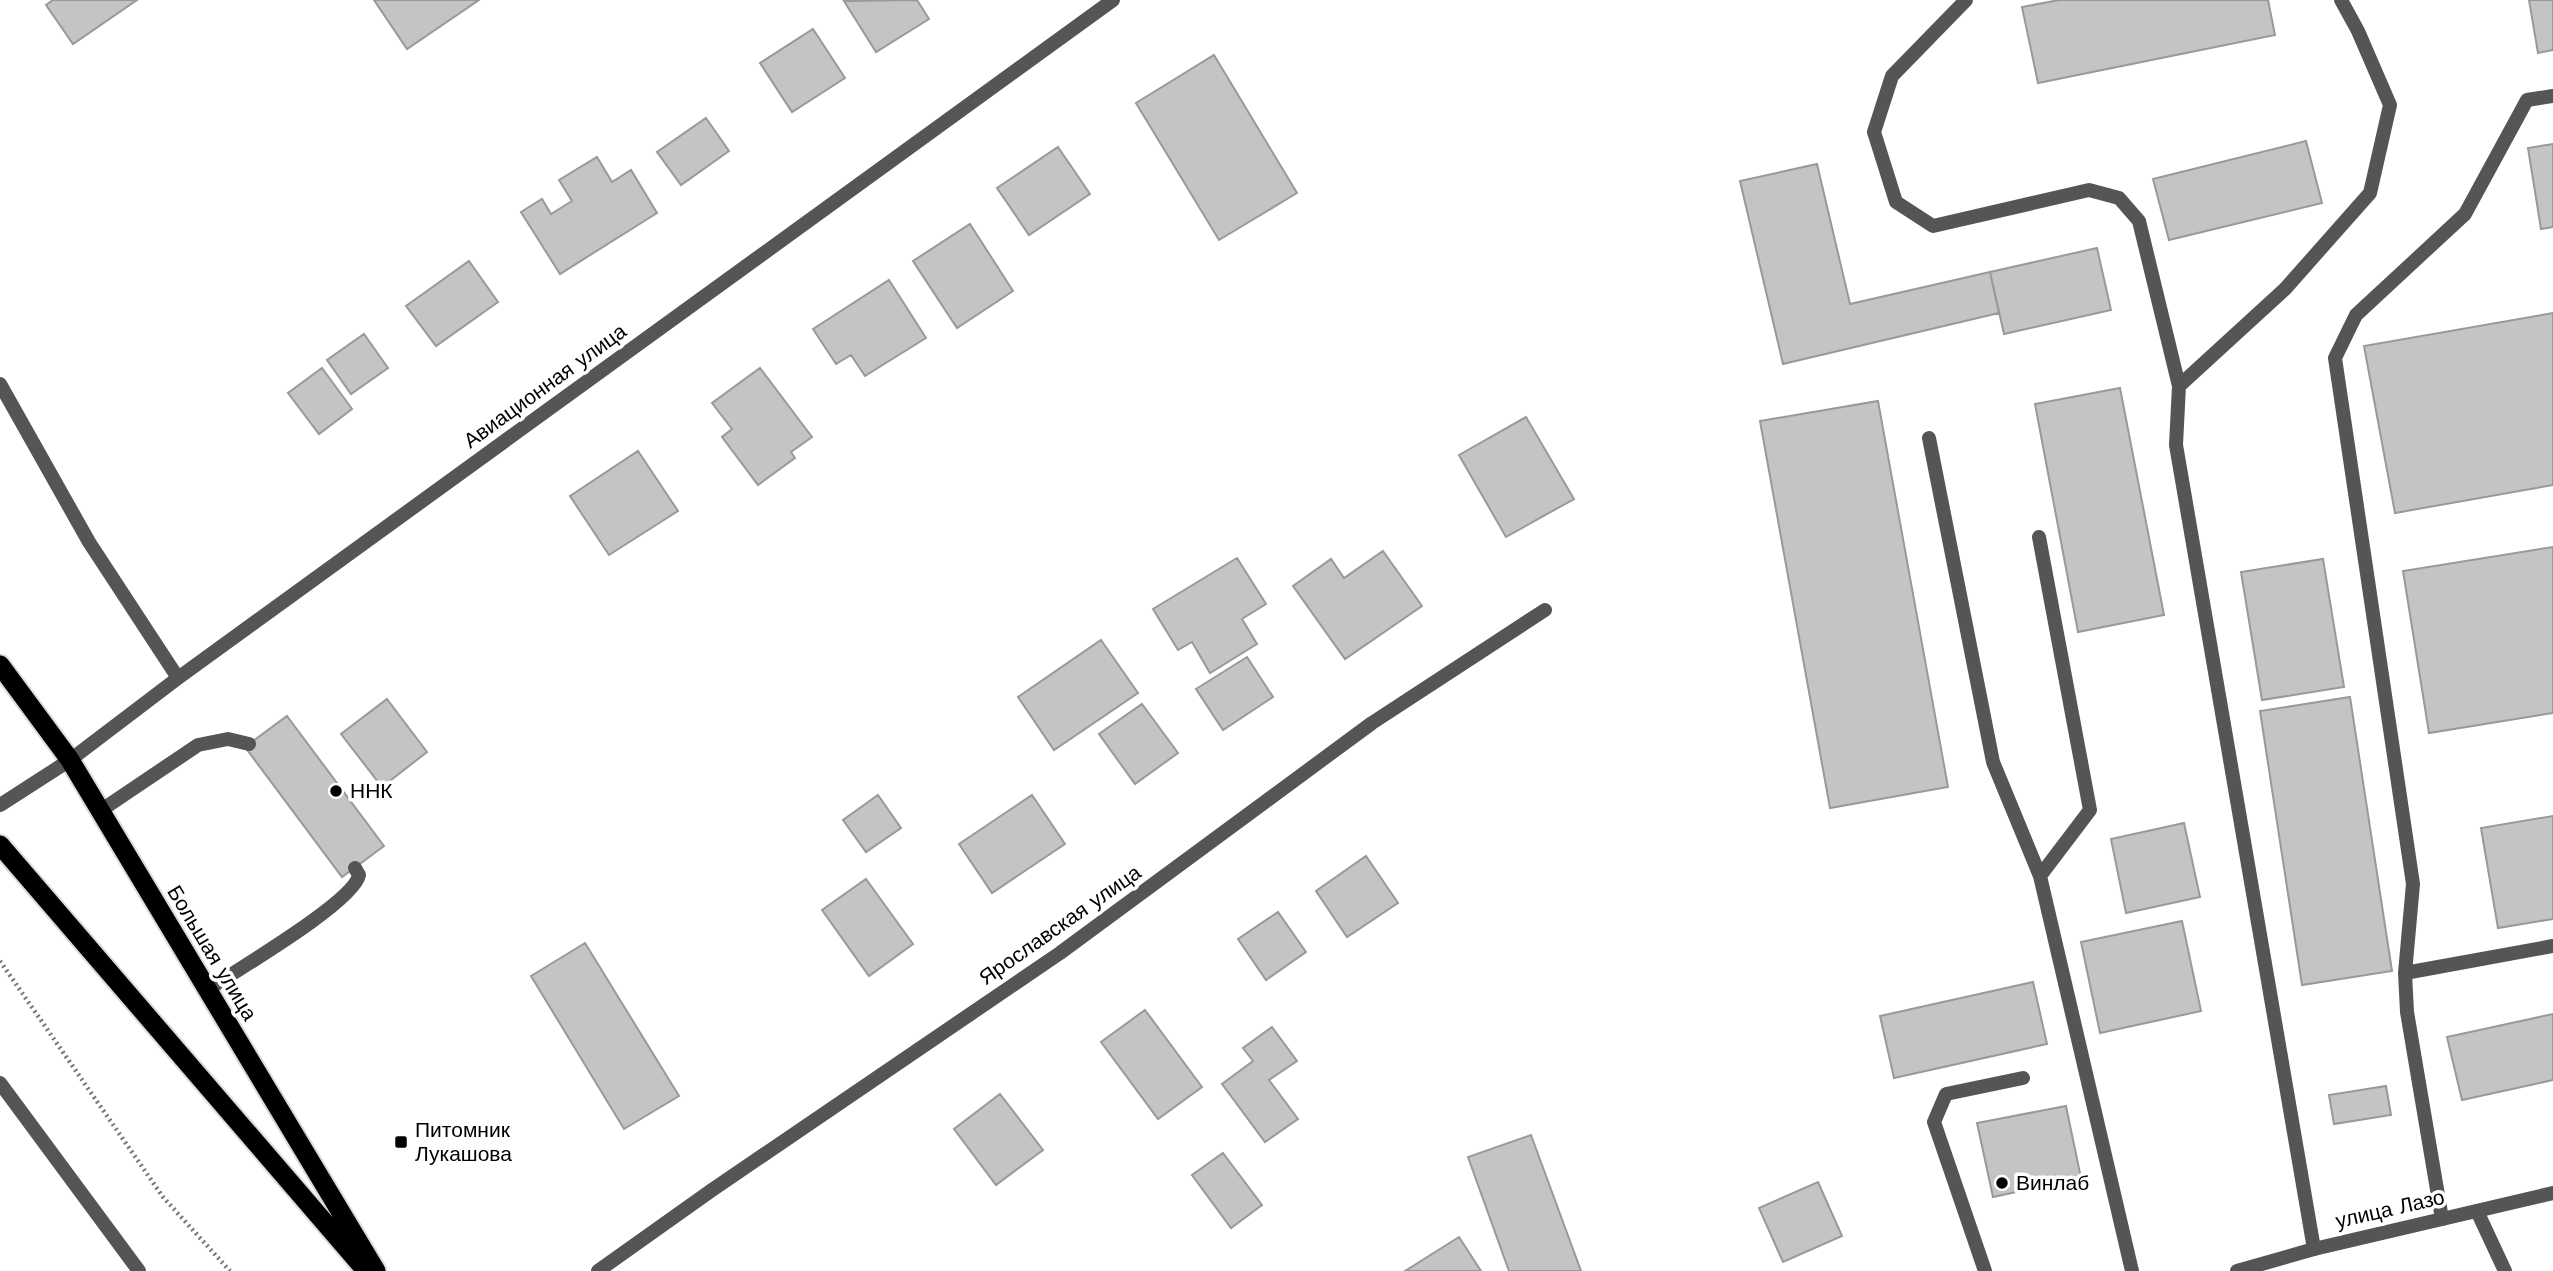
<svg xmlns="http://www.w3.org/2000/svg" width="2553" height="1271" font-family="'Work Sans',sans-serif">
<rect width="100%" height="100%" fill="#fff"/>
<!-- building -->
<path fill="#c4c4c4" stroke="#999" stroke-width="2" d="M53,0h84l-64,44 -27,-39z
M374,0h105l-72,49z
M917,0l12,19 -53,33 -32,-51z
M2059,0h209l7,35 -237,48 -16,-76z
M2529,0h24v50l-15,3z
M813,29l32,49 -53,34 -32,-49z
M1214,55l83,138 -78,47 -83,-137z
M706,118l23,33 -48,34 -24,-33z
M2306,141l16,62 -153,37 -16,-61z
M2553,144v83l-12,2 -13,-81z
M1058,147l32,47 -61,41 -32,-47z
M597,157l15,25 19,-12 26,43 -97,61 -39,-62 21,-13 9,15 21,-13 -13,-21z
M1817,164l33,140 140,-32 9,41 -216,51 -43,-183z
M970,224l43,67 -56,37 -44,-67z
M2097,248l14,62 -107,24 -14,-62z
M469,261l29,41 -62,44 -30,-40z
M889,280l37,58 -61,38 -14,-21 -15,9 -23,-35z
M2553,313v172l-158,28 -31,-167z
M364,334l24,34 -37,26 -24,-34z
M322,368l30,41 -33,25 -31,-41z
M760,368l52,69 -21,15 4,6 -37,27 -36,-48 10,-8 -20,-26z
M2120,388l44,227 -86,17 -43,-228z
M1878,401l70,386 -118,21 -70,-387z
M1526,417l48,82 -68,38 -47,-82z
M638,451l40,60 -69,44 -39,-59z
M2553,547v166l-124,20 -26,-162z
M1383,551l39,55 -77,53 -52,-73 38,-27 13,19z
M1237,558l29,46 -24,15 15,25 -47,29 -18,-31 -14,8 -25,-41z
M2323,559l21,128 -82,13 -21,-128z
M1101,640l37,53 -84,57 -36,-53z
M1247,657l26,40 -50,33 -27,-41z
M2350,697l42,274 -90,14 -42,-274z
M387,699l40,53 -45,35 -41,-53z
M1142,704l36,49 -43,31 -36,-50z
M287,716l97,130 -42,31 -97,-130z
M878,795l23,33 -35,24 -23,-32z
M1032,795l33,49 -73,49 -33,-49z
M2553,816v103l-55,9 -17,-100z
M2184,823l16,74 -74,16 -15,-74z
M1366,856l32,47 -51,34 -31,-46z
M866,879l47,65 -44,32 -47,-66z
M1278,912l28,40 -40,28 -28,-41z
M2182,921l19,90 -101,22 -19,-91z
M585,943l94,153 -55,33 -93,-153z
M2033,982l14,62 -153,34 -14,-62z
M1145,1010l57,77 -44,32 -57,-77z
M2553,1014v66l-91,20 -15,-63z
M1272,1027l25,34 -28,19 29,39 -33,23 -43,-58 31,-23 -10,-13z
M2386,1086l5,29 -57,9 -5,-29z
M1000,1094l43,56 -47,35 -42,-56z
M2066,1106l15,72 -88,19 -16,-74z
M1531,1135l50,136h-72l-41,-114z
M1223,1153l39,52 -31,23 -39,-53z
M1818,1182l24,54 -59,26 -24,-54z
M1459,1237l22,34h-76z"/>
<g fill="none" stroke-linecap="round" stroke-linejoin="round">
<defs>
<path id="trunk" d="M0,665l70,95 306,511
M0,845l362,421"/>
</defs>
<!-- trunk casing -->
<use href="#trunk" stroke="#dbdbdb" stroke-width="23"/>
<!-- path -->
<path stroke="#777" stroke-width="4.5" stroke-dasharray="2 3.5" stroke-linecap="butt" d="M0,961l163,236 67,74"/>
<!-- service -->
<path stroke="#555" stroke-width="14" d="M1966,0l-74,76 -18,56 22,70 37,24 156,-36 30,8 20,23 40,165
M1929,438l64,324 47,114 92,395
M2039,537l51,273 -50,66
M100,811l98,-66 30,-6 21,5
M2405,973l148,-27
M207,990c28,-19 147,-88 152,-115l-4,-7
M2477,1211l28,60
M2442,1219l-35,-207 -2,-39 8,-89 -78,-526 21,-43 109,-101 62,-114 26,-4
M2314,1249l-138,-804 3,-59 106,-97 85,-96 20,-88 -32,-74 -17,-31
M1985,1271l-51,-149 12,-28 77,-16"/>
<!-- minor -->
<path stroke="#555" stroke-width="14" d="M0,384l89,158 89,136
M0,805l70,-45 108,-82 935,-678
M0,1083l139,188
M598,1271l114,-81 348,-237 312,-230 173,-113
M2237,1271l77,-22 239,-56"/>
<!-- trunk -->
<use href="#trunk" stroke="#000" stroke-width="19"/>
</g>
<!-- markers -->
<g fill="#000" stroke="#fff" stroke-width="2.5">
<circle cx="336" cy="791" r="7"/>
<rect x="394" y="1135" width="14" height="14" rx="3.5"/>
<circle cx="2002" cy="1183" r="7"/>
</g>
<g text-anchor="middle" stroke-width="7" stroke-linejoin="round" paint-order="stroke">
<!-- street labels -->
<g font-size="21" fill="#000" stroke="#fff">
<text transform="translate(545 386) rotate(-36)" y="7">Авиационная улица</text>
<text transform="translate(1060 925) rotate(-35)" y="7">Ярославская улица</text>
<text transform="translate(212 953) rotate(59)" y="7">Большая улица</text>
<text transform="translate(2390 1209) rotate(-13)" y="7">улица Лазо</text>
</g>
<!-- poi labels -->
<g font-size="21" fill="#000" stroke="#fff" text-anchor="start">
<text x="350" y="798">ННК</text>
<text x="415" y="1137">Питомник<tspan x="415" dy="24">Лукашова</tspan></text>
<text x="2016" y="1190">Винлаб</text>
</g>
</g>
</svg>
